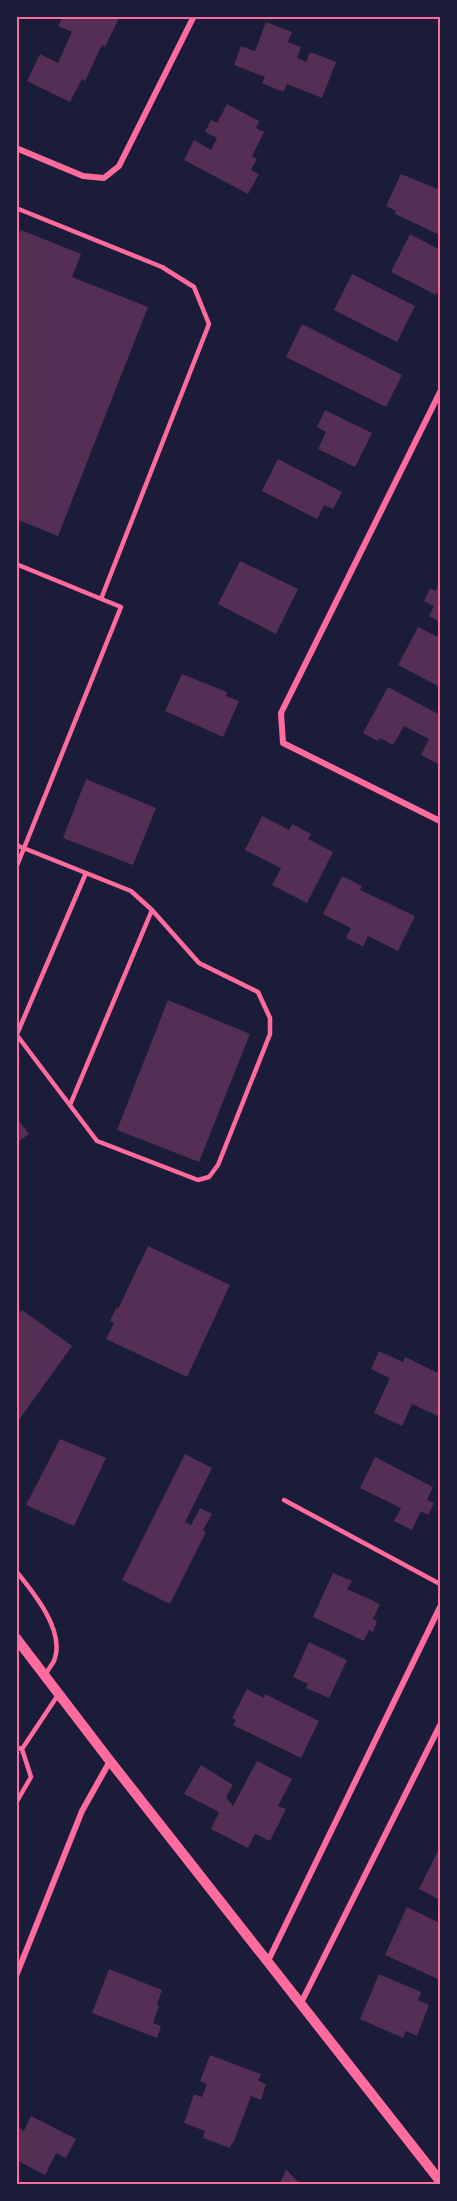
<svg xmlns="http://www.w3.org/2000/svg" width="457" height="2201" font-family="Figtree,sans-serif">
<rect width="100%" height="100%" fill="#1b1b3a"/>
<!-- building -->
<path fill="#542f53" d="M63,16h52l4,2 -14,29 -3,-2 -17,36 -3,-2 -12,23 -43,-21 13,-27 18,9 14,-31 -14,-6z
M266,22l26,10 -4,10 13,5 -4,11 9,4 4,-10 26,10 -14,36 -35,-14 -3,7 -6,-1 -16,-7 3,-6 -31,-12 7,-19 14,5z
M227,104l32,17 -3,7 8,4 -12,24 5,3 -6,11 8,4 -11,20 -64,-34 10,-20 17,10 6,-12 -12,-6 6,-12 6,3z
M401,174l39,16v45l-45,-21 1,-3 -10,-5z
M21,230l60,24 -9,23 76,30 -90,229 -42,-17v-279z
M410,234l30,16v36l-4,9 -45,-23z
M352,274l63,32 -18,36 -63,-32z
M302,324l100,51 -16,32 -100,-50z
M325,410l47,23 -17,34 -37,-18 8,-17 -9,-5z
M278,459l64,33 -9,17 -9,-4 -7,14 -55,-28z
M240,561l58,28 -22,45 -58,-30z
M440,581v41l-11,-6 5,-10 -10,-5 6,-13 6,3z
M418,627l22,11v49l-42,-22z
M182,674l45,18 -1,4 13,5 -16,36 -58,-26z
M388,687l52,28v50l-19,-10 8,-16 -25,-13 -11,19 -13,-7 -2,3 -15,-8z
M86,779l70,29 -23,57 -70,-27z
M262,816l27,14 3,-6 19,10 -3,5 25,13 -26,51 -35,-18 9,-17 -36,-18z
M342,876l20,10 -2,4 55,26 -17,35 -30,-15 -5,11 -3,-2 -14,-7 5,-10 -28,-14z
M168,1000l82,34 -51,128 -82,-32z
M16,1117l13,17 -13,9z
M148,1246l82,39 -43,92 -81,-38 8,-16 -4,-2 6,-13 2,1z
M22,1310l50,36 -56,78v-107z
M379,1351l24,11 2,-5 35,17v43l-28,-13 -10,22 -28,-13 16,-35 -19,-9z
M60,1439l46,19 -32,68 -48,-21z
M185,1454l27,14 -27,54 6,3 9,-17 12,6 -9,16 3,2 -36,72 -48,-24z
M375,1457l58,30 -6,13 7,3 -6,12 -7,-4 -9,19 -18,-9 7,-13 -41,-20z
M333,1573l19,8 -5,8 33,15 -7,15 4,2 -4,11 -4,-2 -5,11 -51,-24z
M309,1642l38,18 -18,38 -23,-10 2,-4 -15,-7z
M247,1689l17,9 1,-4 54,27 -18,37 -68,-33 3,-5 -4,-2z
M257,1761l35,18 -14,27 8,3 -16,32 -15,-7 -7,14 -37,-19 8,-17 -35,-18 17,-29 32,20 -7,12 7,9z
M438,1851l2,1v48l-21,-11z
M407,1907l33,16v51l-2,5 -53,-24z
M109,1969l53,21 -5,14 2,2 -6,17 8,3 -4,12 -65,-25z
M379,1974l42,18 -3,8 11,5 -12,31 -11,-5 -3,7 -43,-19z
M210,2055l51,19 -3,7 8,3 -5,16 -10,-4 -18,48 -1,-1 -2,5 -27,-10 2,-7 -21,-8 10,-29 8,3 5,-13 -7,-3z
M31,2116l45,23 -10,19 -10,-5 -11,22 -29,-15v-30l2,-3 6,4z
M286,2169l14,15h-20z"/>
<g fill="none" stroke-linecap="round" stroke-linejoin="round">
<!-- service -->
<path stroke="#ff6b9d" stroke-width="4.5" d="M16,208l146,59 32,20 15,37 -108,275
M16,564l105,43 -105,261
M16,845l115,46 21,19 47,53 59,29 12,26v16l-52,131 -9,12 -11,3 -101,-39 -81,-107
M17,1034l69,-161
M70,1105l82,-195
M284,1500l156,84
M16,1571c17,21 48,58 39,87 -1,5 -7,11 -9,16
M16,1747l6,2 36,-54
M16,1803l15,-26 -9,-28"/>
<!-- minor -->
<path stroke="#ff6b9d" stroke-width="6" d="M16,148l67,28 21,2 15,-12 75,-150
M440,392l-159,321 2,30 157,78
M268,1961l172,-354
M16,1976l66,-165 28,-50
M301,2003l139,-278"/>
<!-- tertiary -->
<path stroke="#ff6b9d" stroke-width="10" d="M16,1638l94,123 330,420"/>
</g>
<!-- border -->
<rect width="457" height="2201" fill="none" stroke="#1b1b3a" stroke-width="36"/>
<rect x="18" y="18" width="421" height="2165" fill="none" stroke="#ff6b9d" stroke-width="2"/>
</svg>
